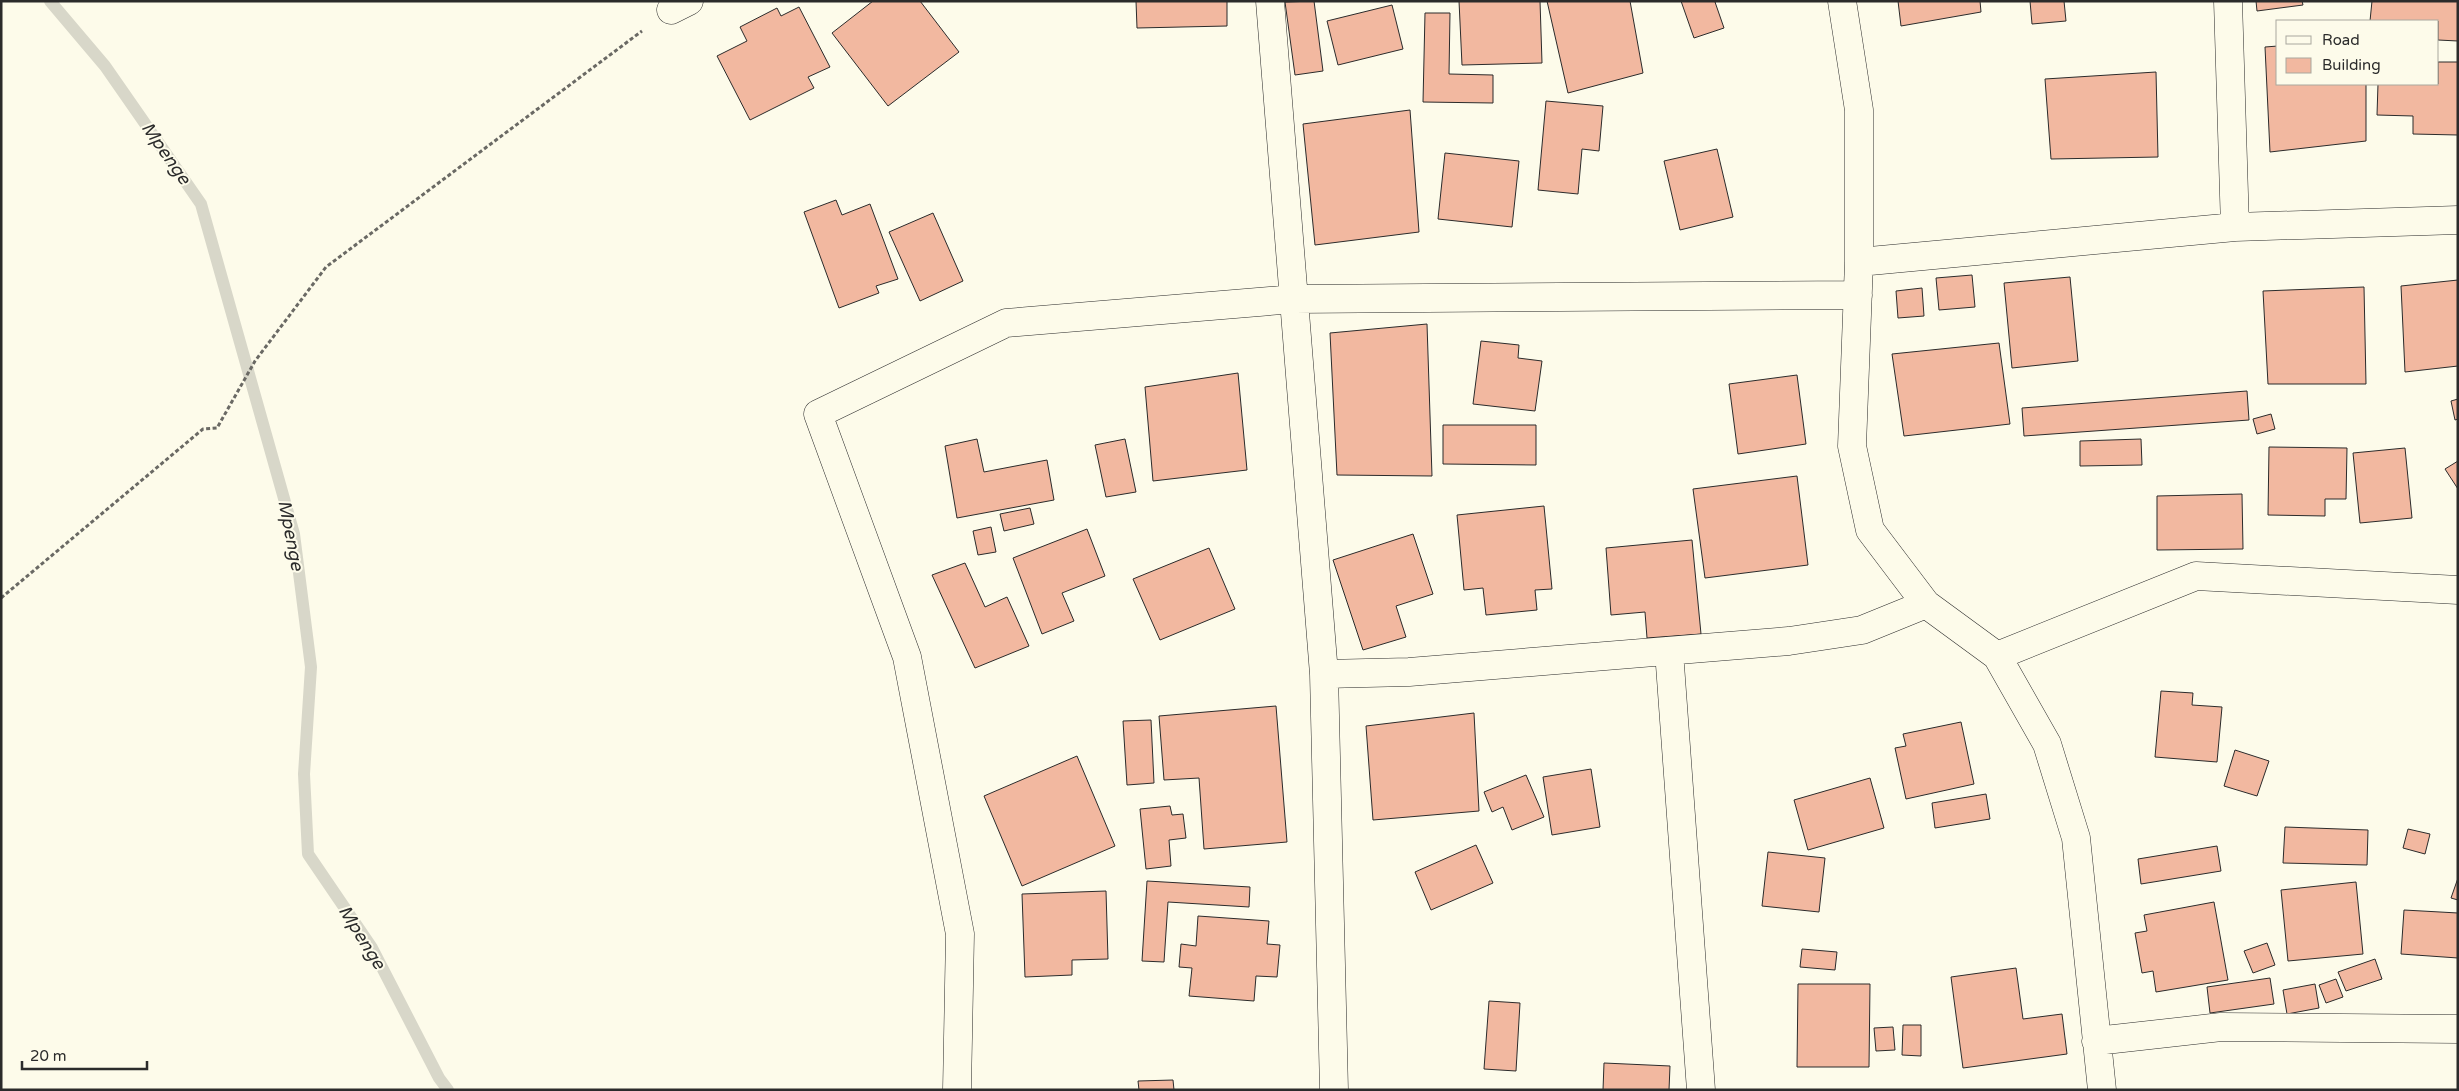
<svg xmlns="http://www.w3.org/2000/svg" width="2459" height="1091" font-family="'Varela Round',sans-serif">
<rect width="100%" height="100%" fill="#fdfbea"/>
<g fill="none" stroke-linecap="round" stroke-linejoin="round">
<!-- stream -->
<path stroke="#d8d7c9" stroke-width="12" d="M50,1l55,65 96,138 93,330 17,133 -7,107 4,80 64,94 67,130 9,12"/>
</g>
<!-- building -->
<path fill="#f2b8a0" stroke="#2b2b2b" d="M873,1h47l39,51 -71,54 -56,-73z
M1136,1h91v25l-90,2z
M1314,1l9,70 -28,4 -10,-73z
M1459,1h81l2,62 -80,2z
M1547,1h83l13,72 -75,20z
M1681,1h37l-3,1 9,26 -30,10z
M1898,1h82l1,11 -80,14z
M2030,1h34l2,20 -34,3z
M2256,1h46l1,4 -46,6z
M2372,1h86v40l-20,-1v-19h-68z
M1392,5l11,44 -65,16 -11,-44z
M799,7l31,60 -22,10 6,11 -64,32 -33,-64 30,-15 -7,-14 37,-19 4,8z
M1425,13h25l-1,61 44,1v28l-70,-1z
M2278,46v38h88v57l-96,11 -5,-105z
M2438,62h20v73l-45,-1v-18l-36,-1 1,-31h60z
M2156,72l2,85 -107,2 -6,-80z
M1546,101l57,5 -4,45 -17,-2 -4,45 -40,-4z
M1410,110l9,122 -104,13 -12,-121z
M1717,149l16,68 -53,13 -16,-69z
M1445,153l74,8 -7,66 -74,-8z
M836,200l6,15 28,-11 28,75 -22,7 3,7 -40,15 -35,-96z
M933,213l30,68 -43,20 -31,-69z
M1972,275l3,32 -36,3 -3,-32z
M2070,277l8,84 -66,7 -8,-85z
M2458,280v86l-53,6 -4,-86z
M2364,287l2,97h-98l-5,-93z
M1922,288l2,28 -26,2 -2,-27z
M1427,324l5,152 -95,-1 -7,-142z
M1481,341l38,4 -1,13 24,3 -7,50 -62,-7z
M1999,343l11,81 -106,12 -12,-82z
M1238,373l9,97 -94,11 -8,-94z
M1797,375l9,69 -68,10 -9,-70z
M2247,391l2,29 -225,16 -2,-28z
M2458,399v20l-3,1 -4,-19z
M2271,414l4,15 -18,5 -4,-15z
M1443,425h93v40l-93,-1z
M977,439l7,33 63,-12 7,40 -97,18 -12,-72z
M1125,439l11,53 -30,5 -11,-52z
M2141,439l1,26 -62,1v-25z
M2269,447l78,1 -1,51h-21v17l-57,-1z
M2405,448l7,70 -52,5 -7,-70z
M2458,461v28l-13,-20z
M1797,476l11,89 -103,13 -12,-89z
M2242,494l1,55 -86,1v-54z
M1544,506l8,83 -17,1 2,20 -51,5 -3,-27 -19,2 -7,-75z
M1030,508l4,16 -30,7 -4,-17z
M991,527l5,25 -18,3 -5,-24z
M1087,529l18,47 -43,17 12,28 -32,13 -29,-76z
M1413,534l20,60 -37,12 10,31 -43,13 -30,-90z
M1692,540l9,94 -54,4 -2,-26 -34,3 -5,-67z
M1209,548l26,61 -75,31 -27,-61z
M965,563l20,44 22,-10 22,49 -54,22 -43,-93z
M2161,691l32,2 -1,12 30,2 -5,55 -62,-5z
M1276,706l11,136 -83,7 -5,-71 -35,2 -5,-64z
M1474,713l5,98 -106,9 -7,-94z
M1151,720l3,63 -27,2 -4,-64z
M1961,722l13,62 -68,15 -11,-51 11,-2 -3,-12z
M2235,750l34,11 -12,35 -33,-10z
M1077,756l38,90 -93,40 -38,-90z
M1591,769l9,58 -48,8 -9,-58z
M1526,775l18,42 -32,13 -9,-23 -11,5 -8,-20z
M1870,778l14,50 -76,22 -14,-50z
M1986,794l4,25 -55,9 -3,-25z
M1170,806l2,9 11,-1 3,24 -17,2 2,26 -25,3 -6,-60z
M2285,827l83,3 -1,35 -84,-2z
M2408,829l22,5 -5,20 -22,-6z
M1476,845l17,38 -62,27 -16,-38z
M2217,846l4,25 -80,13 -3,-25z
M1768,852l57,6 -6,54 -57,-6z
M2458,878v22l-7,-2z
M1147,881l103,6 -1,20 -81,-5 -4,60 -22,-1z
M2356,882l7,72 -75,7 -7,-71z
M1106,891l2,68 -36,1v15l-47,2 -3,-83z
M2214,902l14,78 -72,12 -3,-21 -11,2 -7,-40 12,-2 -3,-16z
M2404,910l54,3v45l-57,-4z
M1198,916l71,5 -2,23 13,1 -3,32 -21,-1 -2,25 -65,-5 3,-28 -13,-1 2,-23 15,2z
M2267,943l8,22 -22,8 -9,-22z
M1802,949l35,3 -2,18 -35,-3z
M2375,959l7,20 -36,12 -8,-19z
M2016,968l7,51 39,-5 5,40 -104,14 -12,-91z
M2270,978l4,26 -64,9 -3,-26z
M2336,979l7,18 -17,6 -7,-18z
M1798,984h72l-1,83h-72z
M2315,984l4,24 -32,6 -4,-24z
M1489,1001l31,2 -4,68 -32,-2z
M1903,1025h18v31l-19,-1z
M1893,1027l2,23 -19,1 -2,-23z
M1604,1063l66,3 -1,24h-66z
M1173,1080l1,10h-35l-1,-9z"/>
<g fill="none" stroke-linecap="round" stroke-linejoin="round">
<defs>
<path id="minor" d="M1270,1l54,673 10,416
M1842,1l17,109v152l-7,184 18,84 56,74 71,52 50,88 29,94 26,252
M2228,1l7,226
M671,10l18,-9
M1859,262l376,-35 223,-7
M1669,651l32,439
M1997,656l199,-80 262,14
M1324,674l85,-2 380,-31 73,-11 64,-26
M2096,1041l125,-14 237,2
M957,1090l3,-156 -53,-277 -89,-243 188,-91 288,-24 564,-4"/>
</defs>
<!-- minor casing -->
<use href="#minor" stroke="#2b2b2b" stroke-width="29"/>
<!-- path -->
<path stroke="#6a6964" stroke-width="3" stroke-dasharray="4 2.5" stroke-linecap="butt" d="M1,598l202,-169 14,-1 38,-67 71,-94 316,-236"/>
<!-- minor -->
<use href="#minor" stroke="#fdfbea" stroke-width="28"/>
</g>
<g text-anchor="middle" stroke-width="4" stroke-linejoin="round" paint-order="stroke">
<!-- water labels -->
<g font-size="18" font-style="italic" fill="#2b2b2b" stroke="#fdfbea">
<text transform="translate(166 153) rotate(55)" y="6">Mpenge</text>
<text transform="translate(291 535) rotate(79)" y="6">Mpenge</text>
<text transform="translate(362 937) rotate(58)" y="6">Mpenge</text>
</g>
</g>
<!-- border -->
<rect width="2459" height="1091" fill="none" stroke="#2b2b2b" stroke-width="5"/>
<!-- legend -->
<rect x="2276" y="20" width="162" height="65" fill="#fdfbea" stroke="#a9a89e"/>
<rect x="2286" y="36" width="25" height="8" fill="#fdfbea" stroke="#a9a89e"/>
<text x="2322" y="45" font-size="15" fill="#2b2b2b">Road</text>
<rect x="2286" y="58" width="25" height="15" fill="#f2b8a0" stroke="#a9a89e"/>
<text x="2322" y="70" font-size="15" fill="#2b2b2b">Building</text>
<!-- scale -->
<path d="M22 1061v8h125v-8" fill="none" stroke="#2b2b2b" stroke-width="2.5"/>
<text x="30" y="1061" font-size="15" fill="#2b2b2b" stroke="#fdfbea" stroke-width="4" paint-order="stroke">20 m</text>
</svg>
